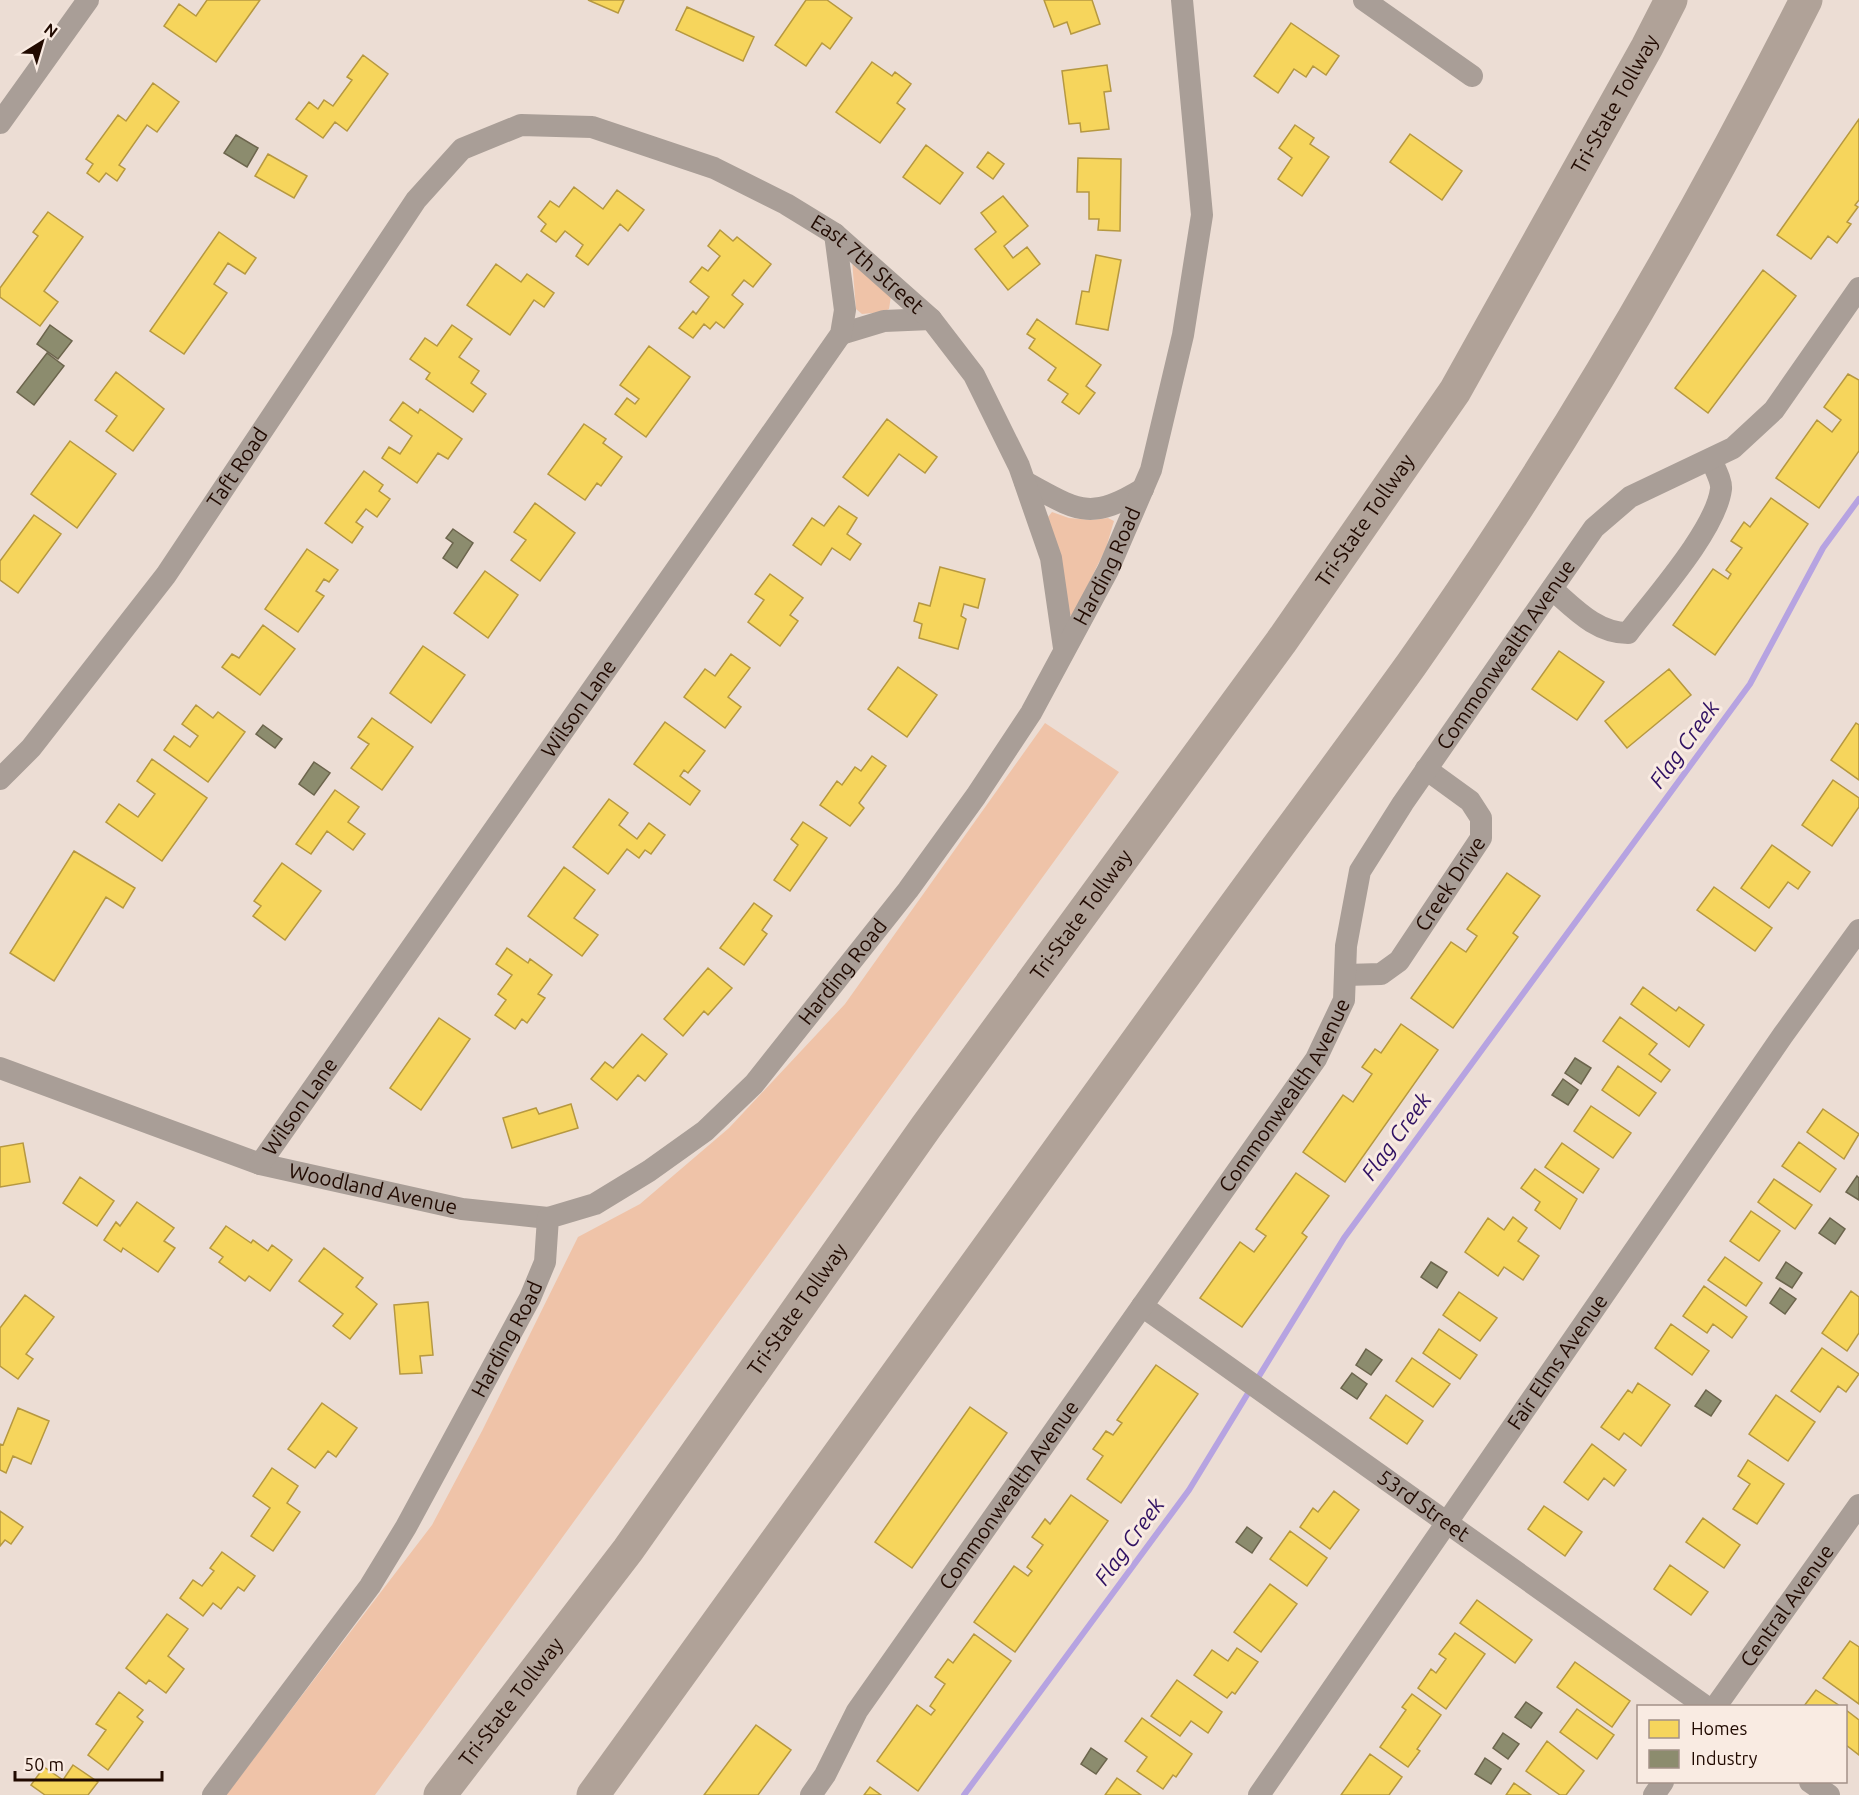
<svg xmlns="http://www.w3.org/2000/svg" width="1859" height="1795" font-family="Ubuntu,sans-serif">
<rect width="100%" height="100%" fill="#ecddd4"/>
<!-- green -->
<path fill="#efc3a8" d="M852,260l39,36 -2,13 -6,3 -21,2 -6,-5z
M1052,512l17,6 22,2 17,-2 6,3 -8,27 -33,67h-4l-21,-98z
M1045,723l74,49 -744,1023h-149l206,-270 50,-94 96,-194 62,-33 89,-76 116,-124z"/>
<!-- homes -->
<path fill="#f6d55c" stroke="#b69840" stroke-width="1.5" d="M207,0h53l-44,62 -52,-36 15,-22 17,12z
M588,0h36l-6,13z
M806,0h21l25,18 -22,31 -8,-6 -16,23 -31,-21z
M1044,0h48l8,24 -29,10 -4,-12 -13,5z
M687,7l67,30 -11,24 -67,-31z
M1291,23l48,33 -13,19 -13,-9 -7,11 -12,-8 -16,24 -24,-17z
M363,55l25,19 -41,57 -12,-9 -12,16 -27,-19 13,-17 9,7 6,-9 9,6 19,-26 -5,-3z
M872,62l20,14 3,-4 16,12 -14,19 8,6 -25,34 -44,-31z
M1107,65l4,26 -7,1 5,37 -28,3 -1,-9 -11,1 -7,-53z
M153,83l26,19 -22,30 -10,-7 -28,40 6,4 -8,12 -11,-8 -7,9 -12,-9 6,-9 -7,-5 32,-44 8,6z
M1859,119v81l-4,5 3,2 -11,15 4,2 -14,19 -9,-7 -17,23 -34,-24z
M1295,125l19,13 -4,6 19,13 -27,39 -24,-17 14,-21 -13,-10z
M1410,134l52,37 -20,29 -52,-38z
M926,145l37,28 -23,31 -37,-27z
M988,152l16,12 -11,15 -16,-12z
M268,154l39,22 -13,22 -39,-22z
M1078,158l43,1 -1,72 -22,-1 1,-11h-10v-27h-12z
M574,187l29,22 14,-19 27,20 -16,21 -8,-7 -32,41 -12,-9 7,-11 -18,-14 -9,11 -15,-11 5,-7 -8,-7 12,-16 9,6z
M1003,196l25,30 -24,20 9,12 14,-11 13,17 -32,26 -33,-41 21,-17 -15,-19z
M48,212l35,25 -39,54 14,11 -18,24 -40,-29v-9l38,-52 -5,-4z
M720,230l13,11 4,-4 34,27 -18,23 -9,-7 -12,15 11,9 -19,24 -8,-6 -6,7 -6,-5 -11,14 -14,-10 14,-17 3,3 13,-17 -19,-15 12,-15 6,4 12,-15 -12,-10z
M219,232l37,26 -11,16 -17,-11 -14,21 13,9 -43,61 -34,-23z
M1096,255l25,5 -13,70 -32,-6 6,-33 7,1z
M496,264l25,18 6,-8 27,19 -10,14 -10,-7 -24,35 -43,-30z
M1763,270l33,26 -88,117 -33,-25z
M1037,319l64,46 -15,21 9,7 -16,21 -17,-12 6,-8 -20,-14 8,-12 -27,-20 6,-9 -8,-5z
M452,325l20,14 -13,18 20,14 -8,12 15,11 -13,18 -47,-33 4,-6 -20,-14 15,-21 12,8z
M649,346l41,31 -44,60 -31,-23 12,-16 8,6 4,-5 -19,-14z
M116,372l48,37 -31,42 -27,-20 11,-15 -22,-16z
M1848,374l11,6v71l-40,57 -43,-30 41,-58 15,12 9,-12 -17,-13z
M403,402l15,11 2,-4 42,30 -14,20 -10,-6 -21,30 -35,-25 7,-11 11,7 12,-18 -22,-16z
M887,419l50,38 -12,16 -26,-19 -31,42 -25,-19z
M584,424l22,15 -3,4 19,14 -21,29 -4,-3 -12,17 -37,-26z
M70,441l46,33 -39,54 -46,-34z
M364,471l19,14 -4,6 11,8 -13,18 -11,-8 -10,13 7,5 -11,16 -27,-20z
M1771,498l37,26 -93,131 -42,-30 40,-56 15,10 3,-5 -5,-4 16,-22 -11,-7 13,-19 6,5z
M535,503l40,30 -35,48 -29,-21 15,-20 -12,-8z
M839,506l18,12 -10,16 14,10 -11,16 -18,-12 -11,17 -28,-20 19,-27 12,8z
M34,515l27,19 -43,59 -18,-13v-19z
M307,549l31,21 -9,12 -5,-3 -8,12 8,5 -26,36 -33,-23z
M940,567l45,12 -7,29 -14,-4 -3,12 5,3 -8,30 -39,-11 3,-14 -8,-3 5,-18 11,3z
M485,571l33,24 -30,43 -34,-25z
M770,574l33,24 -13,17 8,6 -18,25 -32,-24 16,-22 -9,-6z
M263,625l32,24 -35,46 -38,-28 10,-13 7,4z
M423,646l42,29 -34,48 -41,-30z
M1559,651l45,31 -27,38 -45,-31z
M731,654l19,14 -22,29 13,10 -16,21 -41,-31 21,-28 10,7z
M898,667l39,28 -30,42 -39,-28z
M1669,669l22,26 -64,53 -22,-27z
M196,705l17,13 5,-6 27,20 -37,50 -44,-32 10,-14 16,11 8,-11 -16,-12z
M372,718l41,29 -31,43 -31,-22 18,-24 -11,-7z
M665,722l40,29 -17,22 -4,-3 -4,6 20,15 -10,14 -56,-41z
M1856,723l3,2v55l-28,-20z
M872,756l14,10 -27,37 5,5 -14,18 -30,-21 17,-24 5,4 13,-18 6,4z
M152,759l55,39 -45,63 -56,-39 13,-18 19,13 17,-23 -18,-13z
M1833,780l26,18v9l-27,39 -30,-21z
M335,790l24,17 -11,15 17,12 -12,16 -26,-19 -16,23 -15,-10z
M609,799l19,14 -9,12 18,14 12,-16 16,12 -14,19 -6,-4 -6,8 -12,-9 -19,25 -35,-27z
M803,822l24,16 -37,53 -16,-11 24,-35 -7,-6z
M1772,845l38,27 -12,17 -10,-7 -19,26 -28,-20z
M74,851l61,37 -12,20 -17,-11 -52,84 -44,-28z
M282,863l39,28 -36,49 -32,-24 8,-10 -7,-5z
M564,867l31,23 -21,28 24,17 -16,21 -54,-40z
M1507,873l33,23 -27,37 5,4 -65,91 -42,-30 40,-56 15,10 11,-16 -10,-7z
M1714,887l58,41 -17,23 -58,-41z
M754,903l18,13 -10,14 5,4 -23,31 -24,-17z
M507,948l21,15 2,-4 22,16 -14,19 7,4 -18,25 -5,-4 -7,10 -20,-14 11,-15 -8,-6 14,-19 -16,-11z
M708,968l24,20 -24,27 -4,-4 -21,25 -19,-17z
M1643,987l33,24 3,-4 25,18 -15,22 -58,-43z
M1620,1017l37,27 -8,10 21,16 -9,12 -58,-41z
M439,1018l31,21 -49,71 -31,-22z
M1401,1024l37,26 -93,132 -42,-30 40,-57 10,7 19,-28 -10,-7 13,-18 6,4z
M642,1034l25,20 -22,27 -7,-6 -21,25 -26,-21 14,-17 8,6z
M1618,1066l38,27 -17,23 -37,-26z
M571,1104l7,24 -66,20 -9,-30 33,-10 3,6z
M1591,1106l40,27 -18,25 -39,-27z
M1823,1109l36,25 -15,25 -37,-27z
M1799,1142l37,27 -16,23 -38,-26z
M23,1143l7,39 -30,5v-40z
M1562,1143l37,26 -16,24 -38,-26z
M1535,1169l42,30 -17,30 -25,-19 5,-8 -19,-14z
M1296,1173l33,23 -27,37 5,4 -65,90 -42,-29 40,-56 14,10 12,-16 -10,-7z
M80,1177l34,24 -17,25 -34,-23z
M1774,1179l38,26 -17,24 -37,-27z
M137,1202l37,26 -10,13 11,7 -17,24 -35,-24 -2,4 -17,-12 12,-18 4,4z
M1751,1211l29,20 -21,30 -29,-20z
M1513,1217l14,11 -9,13 21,15 -16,24 -19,-13 -6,9 -33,-24 23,-34 16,12z
M226,1226l25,17 2,-3 15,11 4,-6 20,15 -22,31 -21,-15 -4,5 -26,-19 4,-5 -13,-9z
M324,1248l39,30 -7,9 21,17 -27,35 -17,-13 10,-12 -44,-33z
M1725,1257l37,26 -16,23 -38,-26z
M1704,1286l43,31 -15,21 -19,-14 -6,9 -24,-17z
M1851,1291l8,6v36l-12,18 -25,-18z
M1459,1292l38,26 -17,23 -37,-26z
M25,1295l29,22 -28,37 7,5 -15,20 -18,-13v-38z
M428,1302l5,53 -13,1 2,17 -22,1 -6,-69z
M1671,1324l38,27 -17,24 -37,-27z
M1439,1329l38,26 -17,24 -37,-26z
M1822,1348l37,26 -13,18 -8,-6 -18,26 -29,-21z
M1412,1358l38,26 -17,23 -37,-26z
M1156,1365l42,29 -77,109 -34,-24 16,-23 -10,-7 13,-18 7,4 9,-12 -5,-3z
M1638,1383l32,22 -29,41 -17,-13 -5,7 -18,-13 27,-37 4,3z
M1386,1395l37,26 -16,23 -37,-26z
M1776,1395l39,27 -27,39 -39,-27z
M322,1403l35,25 -21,29 -8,-6 -13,17 -27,-19z
M970,1407l37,26 -95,135 -37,-26z
M18,1408l31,13 -18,43 -18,-8 -7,17 -6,-3v-26l3,1z
M1592,1444l34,26 -12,16 -10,-8 -16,22 -24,-18z
M1748,1460l36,24 -27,40 -24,-15 17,-25 -12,-8z
M272,1468l26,18 -11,17 13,9 -27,39 -22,-15 19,-28 -17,-12z
M1334,1491l25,19 -29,39 -30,-22 13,-19 5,4z
M1071,1495l37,26 -93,131 -41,-30 40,-56 14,10 4,-5 -5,-4 16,-22 -11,-8 13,-18 5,5z
M1544,1506l38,26 -17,24 -37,-27z
M0,1511l23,16 -12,17 -6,-4 -5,6z
M1703,1518l37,27 -16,23 -38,-26z
M1290,1531l37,27 -20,28 -37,-27z
M222,1552l33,24 -11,15 -6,-4 -17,22 -8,-6 -10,13 -23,-18 13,-18 9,6 12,-15 -4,-3z
M1670,1565l38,27 -17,23 -37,-26z
M1270,1584l27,20 -36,48 -27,-20z
M1477,1600l55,40 -17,23 -55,-40z
M167,1614l21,15 -20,27 16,13 -18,24 -17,-13 -3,4 -20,-16z
M1455,1633l30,21 -39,55 -28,-21 13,-19 5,4 10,-14 -7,-5z
M974,1634l37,27 -93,130 -41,-30 40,-56 14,10 4,-5 -5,-4 15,-22 -10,-7 13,-18 5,4z
M1850,1641l9,6v57l-36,-26z
M1237,1648l21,14 -23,32 -3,-2 -5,6 -33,-23 18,-25 16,11z
M1575,1662l55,39 -18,26 -55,-40z
M1177,1680l45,32 -14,21 -17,-12 -11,15 -29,-20z
M1816,1690l24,16h-36z
M119,1692l24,18 -6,7 6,5 -35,48 -20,-15 18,-25 -10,-6z
M1412,1694l29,21 -24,34 3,2 -12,16 -28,-20 26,-37 -4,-3z
M1577,1709l37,26 -17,24 -37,-27z
M1846,1710l13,10v35l-13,-10z
M1142,1718l50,36 -16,23 -3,-2 -10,14 -26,-18 10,-14 -22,-16z
M756,1725l35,25 -33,45h-54z
M1547,1741l37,30 -18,24h-6l-34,-24z
M1370,1754l32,23 -13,18h-48z
M73,1765l25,17 -10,13h-43l-14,-10 13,-18 19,13z
M1117,1778l24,17h-36z
M1514,1783l17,12h-25z
M870,1787l11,8h-17z"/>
<!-- industry -->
<path fill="#8c8c6e" stroke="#6c654d" stroke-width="1.5" d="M236,135l22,13 -11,19 -23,-14z
M50,325l22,16 -14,18 -21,-15z
M47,353l17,13 -30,39 -17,-13z
M453,529l20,14 -16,25 -14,-10 10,-15 -7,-5z
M263,725l19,14 -7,9 -19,-14z
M314,762l16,11 -16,22 -15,-11z
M1575,1058l16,10 -10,16 -16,-11z
M1563,1079l15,11 -10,15 -16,-10z
M1857,1176l2,2v22l-13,-8z
M1830,1218l15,11 -10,15 -16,-11z
M1431,1262l16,10 -10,16 -16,-11z
M1786,1262l16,11 -10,15 -16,-10z
M1780,1288l16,11 -11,15 -15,-11z
M1366,1349l16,11 -11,15 -15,-10z
M1352,1373l15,11 -10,15 -16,-11z
M1706,1390l15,11 -10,15 -16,-10z
M1247,1527l15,11 -10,15 -16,-11z
M1526,1702l16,11 -11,15 -16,-11z
M1503,1733l16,11 -11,15 -15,-11z
M1091,1748l16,11 -11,15 -15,-10z
M1485,1758l16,11 -10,15 -16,-10z"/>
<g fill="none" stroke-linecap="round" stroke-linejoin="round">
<!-- stream -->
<path stroke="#b6a3e1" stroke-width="6" d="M1256,1381l88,-143 406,-554 73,-136 36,-49
M964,1795l225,-305 61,-100"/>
<!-- minor -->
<g stroke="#a99e97" stroke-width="22">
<path d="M1364,0l108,76"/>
<path d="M0,123l88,-123"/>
<path d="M841,334l43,-13 47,-2"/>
<path d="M1025,482c52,28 64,40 118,7"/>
<path d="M1552,589c22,19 44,44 76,44 25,-33 88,-103 93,-144 1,-8 -7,-22 -10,-30"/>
<path id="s1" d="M0,779l31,-31 135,-173 250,-375 46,-51 59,-24 71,2 122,41 72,36 49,30 96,85 43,56 45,91 32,92 13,90"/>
<path id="s2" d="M1346,975l35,-1 18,-13 82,-123v-20l-11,-17 -44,-32"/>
<path id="s3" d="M0,1068l260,96 202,45 86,9"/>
<path id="s4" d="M260,1164l581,-830 4,-24 -10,-76"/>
<path id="s5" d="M1142,1306l563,400"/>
<path id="s6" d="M1716,1706l143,-201"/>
<path d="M1810,1782l19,13"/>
<path id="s7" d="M213,1795l157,-209 36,-59 124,-229 15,-36 3,-44 47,-14 54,-33 56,-40 49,-47 154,-194 68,-94 55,-83 77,-143 43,-100 32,-135 19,-120 -20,-215"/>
<path id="s8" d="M811,1795l14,-20 32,-64 459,-652 28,-59 2,-54 14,-75 43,-68 191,-275 36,-31 103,-49 41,-38 85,-122"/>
<path id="s9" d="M1259,1795l524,-760 76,-105"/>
<path d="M1654,1795l9,-13"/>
</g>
<!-- highway -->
<g stroke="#b0a298" stroke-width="33">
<path id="s10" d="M440,1795l188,-245 298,-423 355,-485 174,-251 192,-344 24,-47"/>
<path d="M593,1795c200,-273 396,-548 593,-822 74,-104 151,-205 225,-308 149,-211 279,-435 395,-665"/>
</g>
</g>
<g text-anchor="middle" stroke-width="6" stroke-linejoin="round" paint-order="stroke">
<!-- street labels -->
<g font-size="21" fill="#210a00" stroke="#f9ebe2">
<text dy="7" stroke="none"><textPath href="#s10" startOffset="2061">Tri-State Tollway</textPath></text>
<text dy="7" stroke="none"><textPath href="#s1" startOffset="1228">East 7th Street</textPath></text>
<text dy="7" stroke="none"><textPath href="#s1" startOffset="392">Taft Road</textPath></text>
<text dy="7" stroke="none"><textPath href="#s10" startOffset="1575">Tri-State Tollway</textPath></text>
<text dy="7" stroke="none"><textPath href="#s7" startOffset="1552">Harding Road</textPath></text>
<text dy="7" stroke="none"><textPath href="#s8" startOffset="1350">Commonwealth Avenue</textPath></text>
<text dy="7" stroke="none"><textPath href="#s4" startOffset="556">Wilson Lane</textPath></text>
<text dy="7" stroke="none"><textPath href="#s2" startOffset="150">Creek Drive</textPath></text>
<text dy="7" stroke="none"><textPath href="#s10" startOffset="1089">Tri-State Tollway</textPath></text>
<text dy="7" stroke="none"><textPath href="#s7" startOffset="1066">Harding Road</textPath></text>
<text dy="7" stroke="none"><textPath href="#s8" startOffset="846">Commonwealth Avenue</textPath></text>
<text dy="7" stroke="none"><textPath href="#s4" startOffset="70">Wilson Lane</textPath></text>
<text dy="7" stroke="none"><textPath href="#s3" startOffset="393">Woodland Avenue</textPath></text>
<text dy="7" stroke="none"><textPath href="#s10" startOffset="603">Tri-State Tollway</textPath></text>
<text dy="7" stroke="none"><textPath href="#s7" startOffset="544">Harding Road</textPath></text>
<text dy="7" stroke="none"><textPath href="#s9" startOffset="526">Fair Elms Avenue</textPath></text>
<text dy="7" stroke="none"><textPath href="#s8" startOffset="360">Commonwealth Avenue</textPath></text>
<text dy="7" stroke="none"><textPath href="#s5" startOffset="345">53rd Street</textPath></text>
<text dy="7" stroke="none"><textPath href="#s6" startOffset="123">Central Avenue</textPath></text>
<text dy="7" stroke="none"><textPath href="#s10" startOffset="117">Tri-State Tollway</textPath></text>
</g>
<!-- water labels -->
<g font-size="22" font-style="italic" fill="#2f1062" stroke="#f9ebe2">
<text transform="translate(1684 744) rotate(-54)" y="8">Flag Creek</text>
<text transform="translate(1396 1136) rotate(-54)" y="8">Flag Creek</text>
<text transform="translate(1129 1541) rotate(-54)" y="8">Flag Creek</text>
</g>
</g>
<!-- legend -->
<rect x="1637" y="1705" width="210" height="78" fill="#f9ebe2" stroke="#a39188" stroke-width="1.5"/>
<rect x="1649" y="1720" width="30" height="18" fill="#f6d55c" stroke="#a39188" stroke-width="1.5"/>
<text x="1691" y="1735" font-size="18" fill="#210a00">Homes</text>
<rect x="1649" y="1750" width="30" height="18" fill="#8c8c6e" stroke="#a39188" stroke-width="1.5"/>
<text x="1691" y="1765" font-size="18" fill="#210a00">Industry</text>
<!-- north arrow -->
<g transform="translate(42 42) rotate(37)" stroke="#f9ebe2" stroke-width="4.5" paint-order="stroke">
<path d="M0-4.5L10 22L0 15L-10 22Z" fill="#210a00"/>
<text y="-9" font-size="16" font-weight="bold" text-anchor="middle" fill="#210a00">N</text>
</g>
<!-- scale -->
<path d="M15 1771v9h147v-9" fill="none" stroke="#210a00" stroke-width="3"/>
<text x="24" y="1771" font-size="18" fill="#210a00" stroke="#f9ebe2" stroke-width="4.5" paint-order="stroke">50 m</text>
</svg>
